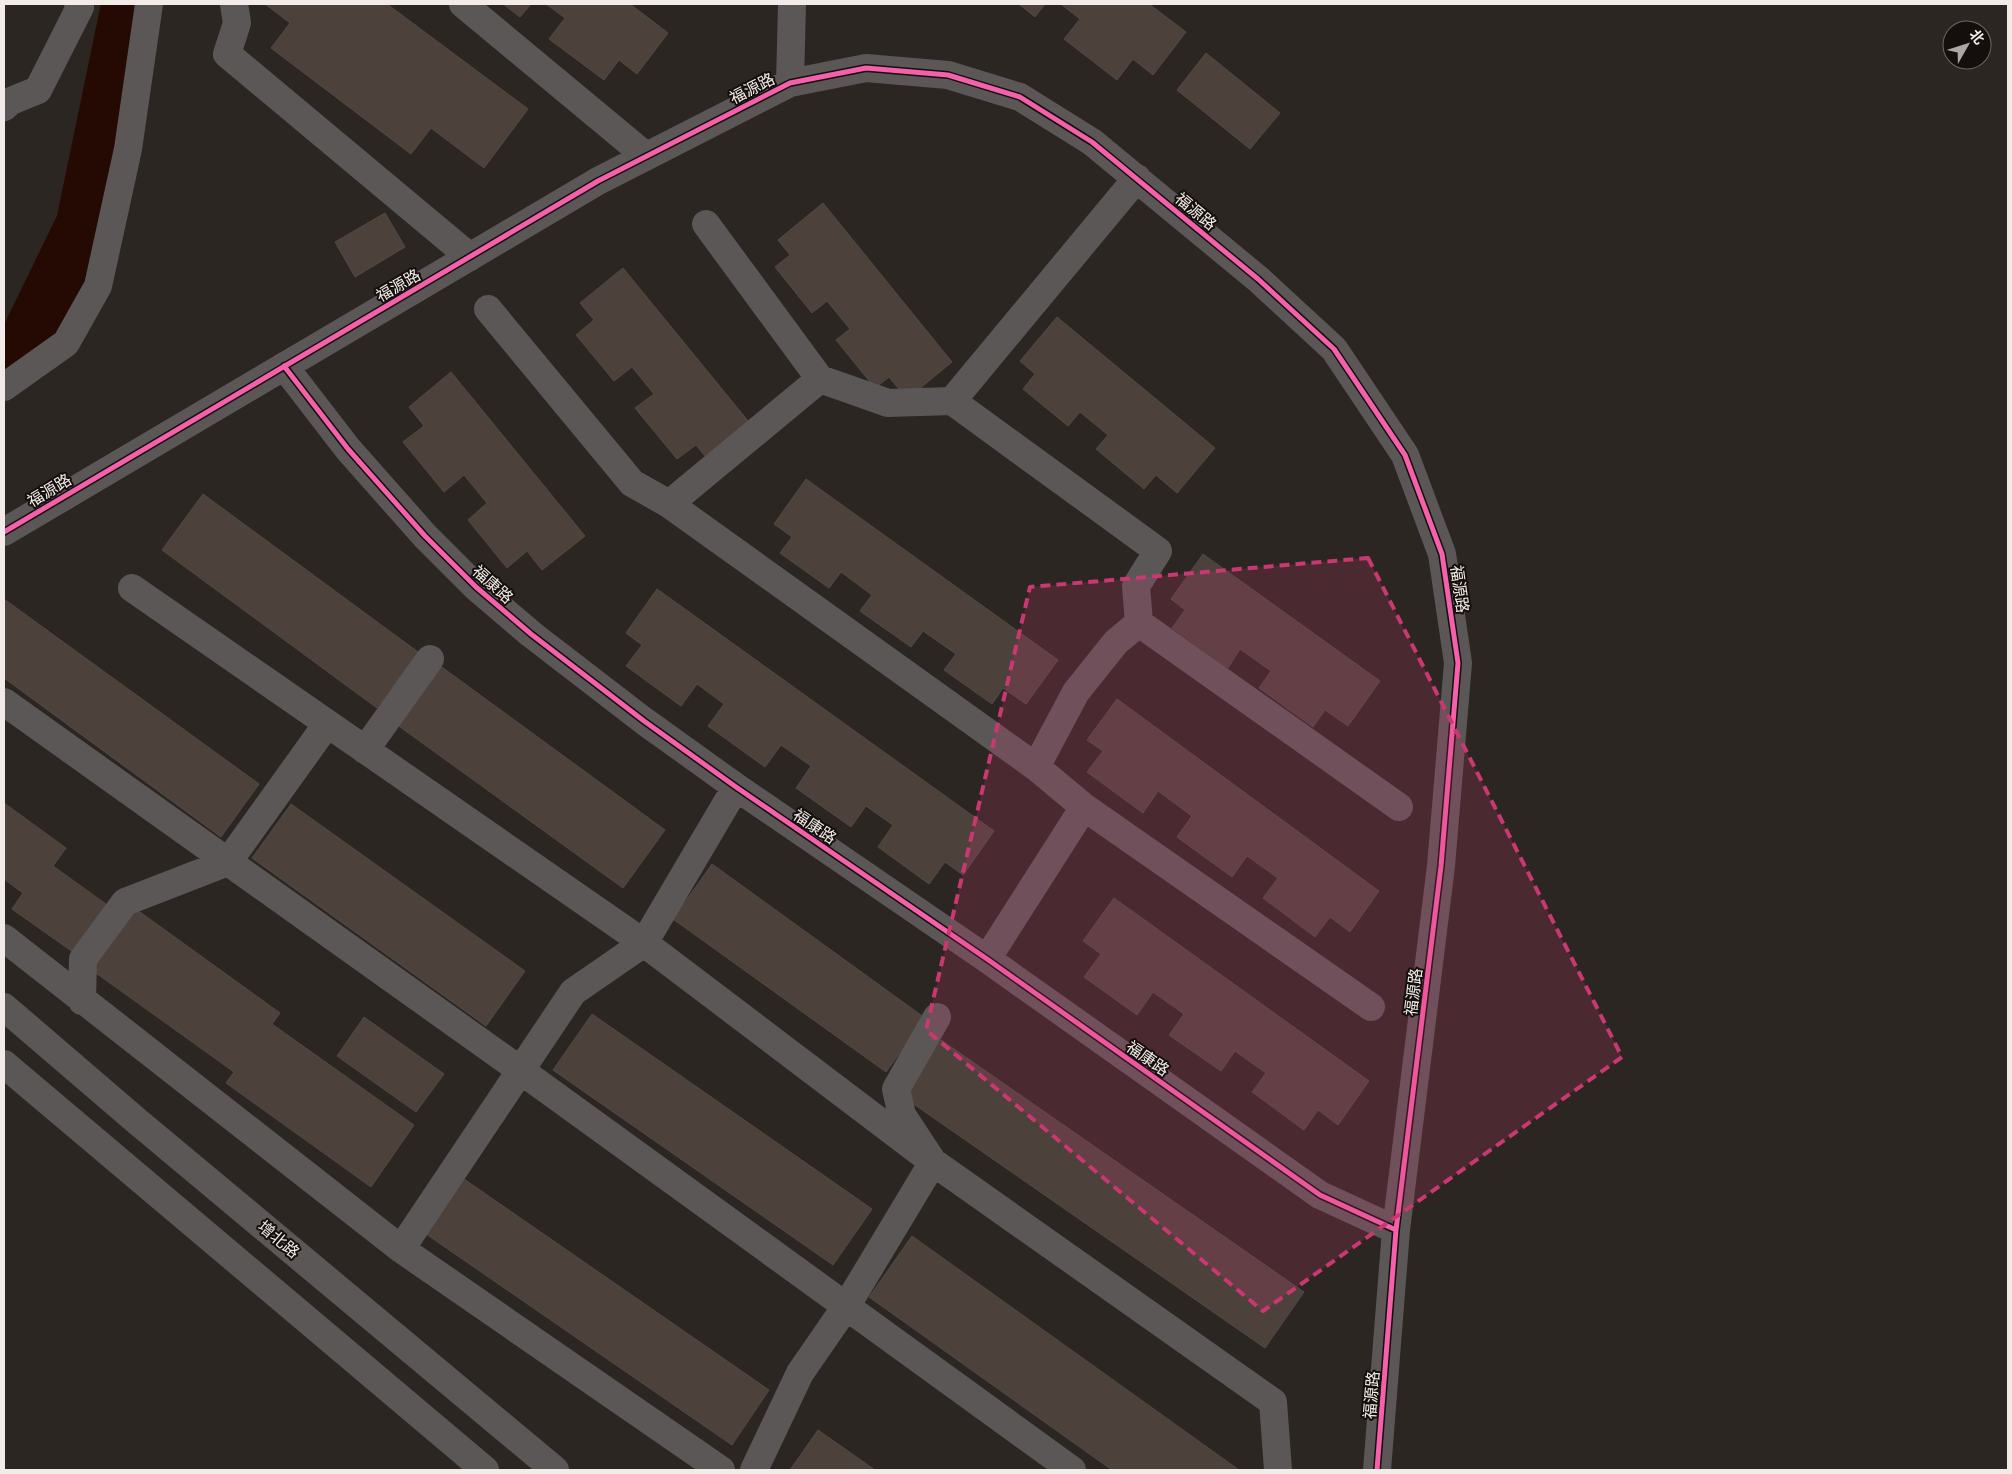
<svg xmlns="http://www.w3.org/2000/svg" width="2012" height="1474" font-family="Quicksand,'Noto Sans SC',sans-serif">
<rect width="100%" height="100%" fill="#2c2622"/>
<g fill="none" stroke-linecap="round" stroke-linejoin="round">
<!-- river -->
<path stroke="#250a03" stroke-width="61" d="M4,366l20,-13 62,-127 46,-222"/>
</g>
<!-- building -->
<path fill="#4c413b" stroke="#504b48" d="M265,4h122l141,105 -44,59 -53,-40 -20,26 -140,-106 19,-25z
M503,4h28l-11,13z
M546,4h84l38,29 -31,41 -18,-14 -15,20 -55,-41 16,-21z
M1019,4h26l-10,13z
M1061,4h88l37,28 -33,43 -20,-16 -16,21 -53,-41 16,-20z
M1206,53l74,60 -30,36 -73,-59z
M823,203l129,159 -45,37 -18,-22 -14,11 -39,-48 14,-11 -23,-28 -15,12 -37,-46 15,-12 -12,-15z
M385,213l20,34 -50,30 -20,-35z
M623,268l130,159 -43,35 -14,-17 -19,14 -42,-51 19,-14 -22,-27 -18,14 -38,-46 18,-15 -14,-17z
M1057,317l158,131 -38,45 -21,-18 -12,14 -48,-40 12,-14 -28,-23 -12,14 -45,-37 12,-15 -15,-13z
M451,372l134,164 -43,34 -15,-19 -20,17 -39,-48 19,-17 -23,-28 -20,17 -41,-50 21,-16 -15,-19z
M806,479l252,181 -32,44 -23,-16 -11,16 -48,-34 12,-16 -33,-23 -12,16 -51,-36 12,-16 -31,-23 -12,16 -49,-35 12,-16 -18,-13z
M203,494l215,158 -41,56 -215,-158z
M1203,554l177,127 -32,45 -23,-16 -12,17 -54,-39 12,-17 -31,-22 -12,19 -56,-40 13,-18 -14,-11z
M657,589l337,242 -31,44 -18,-13 -16,22 -51,-37 15,-22 -27,-19 -15,21 -55,-39 15,-22 -30,-21 -16,22 -57,-41 16,-22 -27,-20 -16,22 -55,-40 16,-21 -16,-12z
M4,599l255,185 -38,53 -217,-159z
M439,665l226,165 -42,58 -227,-164z
M1117,699l262,192 -29,41 -20,-15 -15,20 -52,-39 15,-20 -31,-22 -15,21 -55,-40 15,-21 -34,-25 -15,22 -56,-41 16,-21 -16,-11z
M4,803l62,45 -13,18 57,41 -33,48 -65,-46 11,-16 -19,-14z
M291,804l234,167 -39,55 -234,-168z
M712,864l213,154 -39,54 -213,-153z
M1114,898l255,183 -31,44 -20,-15 -14,20 -52,-38 14,-19 -31,-22 -14,20 -52,-36 15,-21 -31,-22 -16,23 -53,-38 17,-23 -18,-13z
M133,907l147,106 -8,11 142,101 -43,62 -145,-104 8,-11 -145,-104z
M592,1014l280,195 -39,56 -280,-195z
M364,1017l80,57 -28,38 -79,-56z
M941,1040l363,252 -39,56 -363,-252z
M464,1179l305,211 -37,55 -306,-211z
M912,1236l327,234h-127l-243,-173z
M818,1430l57,40h-85z"/>
<g fill="none" stroke-linecap="round" stroke-linejoin="round">
<!-- minor -->
<path stroke="#5a5756" stroke-width="28" d="M234,4l3,19 -10,31 243,203
M463,4l183,152
M790,83l2,-79
M4,107l7,-6 27,-11 42,-83 -2,-3
M706,224l114,155 68,24 64,-2 185,-223
M488,309l144,174 37,21 151,-125
M284,366l64,83 77,87 51,51 55,47 113,87 92,66 251,172 333,236 76,35
M4,387l62,-44 32,-57 30,-137 21,-145
M952,401l206,150 -22,35 3,37 260,184
M669,504l367,263
M4,532l594,-351 192,-98 76,-15 82,7 72,22 72,45 166,137 76,70 71,106 37,99 16,109 -17,203 -45,364 -19,240
M132,588l512,355 289,219 340,240 5,68
M1139,623l-23,19 -40,50 -40,75 48,40 287,200
M4,702l516,368 552,400
M365,750l65,-91
M4,938l397,311 320,221
M987,959l97,-152
M82,1001l1,-42 42,-57 103,-40 99,-138
M4,1007l134,115 417,348
M4,1064l481,406
M401,1249l172,-257 71,-49 92,-156
M754,1470l46,-97 47,-68 86,-143 -31,-47 -6,-26 41,-72"/>
<defs>
<path id="cycleway" d="M284,366l64,83 77,87 51,51 55,47 113,87 92,66 251,172 333,236 76,35
M4,532l594,-351 192,-98 76,-15 82,7 72,22 72,45 166,137 76,70 71,106 37,99 16,109 -17,203 -45,364 -19,240"/>
</defs>
<!-- cycleway casing -->
<use href="#cycleway" stroke="#140f0d" stroke-width="8"/>
<!-- cycleway -->
<use href="#cycleway" stroke="#f560ab" stroke-width="5"/>
</g>
<!-- marked area -->
<path fill="#c93870" fill-opacity="0.2" stroke="#c93870" stroke-width="4" stroke-dasharray="10 6" stroke-linejoin="round" d="M1368,558l254,499 -359,254 -337,-281 104,-443z"/>
<g text-anchor="middle" stroke-width="4" stroke-linejoin="round" paint-order="stroke">
<!-- street labels -->
<g font-size="16" fill="#f2ebe7" stroke="#140f0d">
<text transform="translate(752 88) rotate(-27)" y="6">福源路</text>
<text transform="translate(1196 211) rotate(40)" y="6">福源路</text>
<text transform="translate(398 285) rotate(-30)" y="6">福源路</text>
<text transform="translate(49 490) rotate(-31)" y="6">福源路</text>
<text transform="translate(493 584) rotate(42)" y="6">福康路</text>
<text transform="translate(1460 589) rotate(82)" y="6">福源路</text>
<text transform="translate(815 826) rotate(34)" y="6">福康路</text>
<text transform="translate(1413 992) rotate(-83)" y="6">福源路</text>
<text transform="translate(1148 1058) rotate(35)" y="6">福康路</text>
<text transform="translate(279 1239) rotate(40)" y="6">增北路</text>
<text transform="translate(1371 1395) rotate(-85)" y="6">福源路</text>
</g>
</g>
<!-- border -->
<rect width="2012" height="1474" fill="none" stroke="#f2ebe7" stroke-width="10"/>
<!-- north arrow -->
<g transform="translate(1967 45) rotate(51)"><circle r="24" fill="#140f0d" stroke="#6d6764"/>
<path d="M0-4L9 19L0 12L-9 19Z" fill="#ada6a2"/>
<text y="-8" font-size="14" font-weight="bold" text-anchor="middle" fill="#f2ebe7">北</text>
</g>
</svg>
